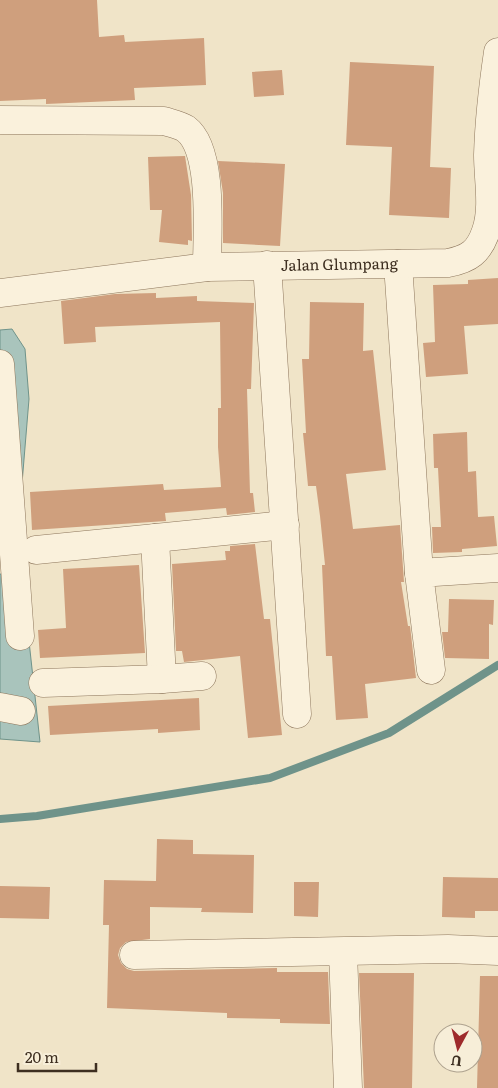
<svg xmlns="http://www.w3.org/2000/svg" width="498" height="1088" font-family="Literata,serif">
<rect width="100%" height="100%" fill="#f0e4c8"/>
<!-- water -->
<path fill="#a9c4bc" stroke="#6f938a" d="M12,329l13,20 4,50 -13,157 -16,-2v-224z
M0,574l22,3 18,165 -40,-3z"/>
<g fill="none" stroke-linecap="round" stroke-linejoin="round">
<!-- stream -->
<path stroke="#6f938a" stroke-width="8" d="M0,819l37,-3 233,-38 119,-45 109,-68"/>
</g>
<!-- building -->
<path fill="#cf9f7d" d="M0,0h97l2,37 25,-2 1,7 79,-4 2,47 -72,3 1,12 -89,4v-5l-46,2z
M350,62l84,4 -4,101 21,1 -2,50 -60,-3 3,-68 -46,-2z
M282,70l2,25 -30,2 -2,-25z
M185,156l6,39 1,46 -4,-1v5l-29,-3 3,-32h-12l-2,-53z
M218,161l67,3 -5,82 -57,-3v-50z
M498,278v46l-34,2 4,48 -42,3 -3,-34 12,-1 -2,-57 35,-1v-4z
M156,293v5l41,-2v5l57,2 -3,86h-4l3,104h3l2,19 -28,3 -1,-7 -61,5 1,8 -134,9 -2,-38 133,-8 1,6 57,-3 -3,-40v-39h3l-1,-86 -125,5 1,15 -32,2 -3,-43 54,-7z
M310,302l54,1 -1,48 10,-1 13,120 -40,4 7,55 47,-4 4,57h-3l7,44h2l6,52 -51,6 3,34 -32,2 -4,-64h-6l-4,-91h3l-5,-49 -4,-30h-8l-5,-53h3l-4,-74h7z
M467,432l1,40 8,-1 2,46 16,-1 3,30 -35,3v3l-29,1 -1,-26h9l-3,-59h-4l-1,-34z
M255,544l9,75h6l12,116 -34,3 -8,-82 -56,6 -2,-11h-6l-4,-87 54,-4 -1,-9h5v-5z
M139,565l6,88 -105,5 -2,-28 28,-2 -3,-59z
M449,599l45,1 -1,25 -4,-1v35l-44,-1 -3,-26h6z
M199,698l1,32 -42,3v-4l-108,6 -2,-29z
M157,839l36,1v14l61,1 -1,58 -52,-1 1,-4 -52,-1v32l-24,3 -6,6 -2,7 3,8 6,6 7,2 143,-3v4h51l2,52 -50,-1v-4l-53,-1v-5l-120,-5 2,-83h-6l1,-45 52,1z
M443,877l55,1v33h-23v7l-33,-1z
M294,882h25l-1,35 -24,-1z
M0,886l50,1 -1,32 -49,-1z
M359,973h55l-2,115h-48z
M480,976h18v112h-21z"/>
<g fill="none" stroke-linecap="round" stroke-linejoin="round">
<defs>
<g id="minor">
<path d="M0,120l164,1c6,2 16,4 22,8 28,21 21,105 21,138"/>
<path d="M398,264l21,309"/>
<path d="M267,265l30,449"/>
<path id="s1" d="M0,293l207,-26 241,-4c21,-4 31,-11 38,-32 8,-23 2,-52 2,-76 1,-35 5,-69 10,-103"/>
<path d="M0,364l20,272"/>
<path d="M155,538l7,141 40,-3"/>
<path d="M36,550l249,-25"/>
<path d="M431,670l-12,-97 79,-5"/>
<path d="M43,683l119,-4"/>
<path d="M0,707l21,4"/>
<path d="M343,952l5,136"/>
<path d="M134,955l314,-6 50,2"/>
</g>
</defs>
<!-- minor casing -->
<use href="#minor" stroke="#8d765c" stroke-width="29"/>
<!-- minor -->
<use href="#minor" stroke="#faf1dc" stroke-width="28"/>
</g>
<g text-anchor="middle" stroke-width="4" stroke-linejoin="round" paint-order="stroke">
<!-- street labels -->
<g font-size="15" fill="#3d2e20" stroke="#f7eed8">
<text dy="5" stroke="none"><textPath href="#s1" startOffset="341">Jalan Glumpang</textPath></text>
</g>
</g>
<!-- north arrow -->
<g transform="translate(458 1048) rotate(187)"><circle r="24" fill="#f7eed8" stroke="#ada18e"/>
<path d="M0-4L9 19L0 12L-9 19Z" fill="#9e2a2b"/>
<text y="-8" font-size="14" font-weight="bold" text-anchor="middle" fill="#3d2e20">U</text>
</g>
<!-- scale -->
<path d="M18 1063v8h78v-8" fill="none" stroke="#3d2e20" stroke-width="2.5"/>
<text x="25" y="1063" font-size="15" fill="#3d2e20" stroke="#f7eed8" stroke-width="4" paint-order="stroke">20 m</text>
</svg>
